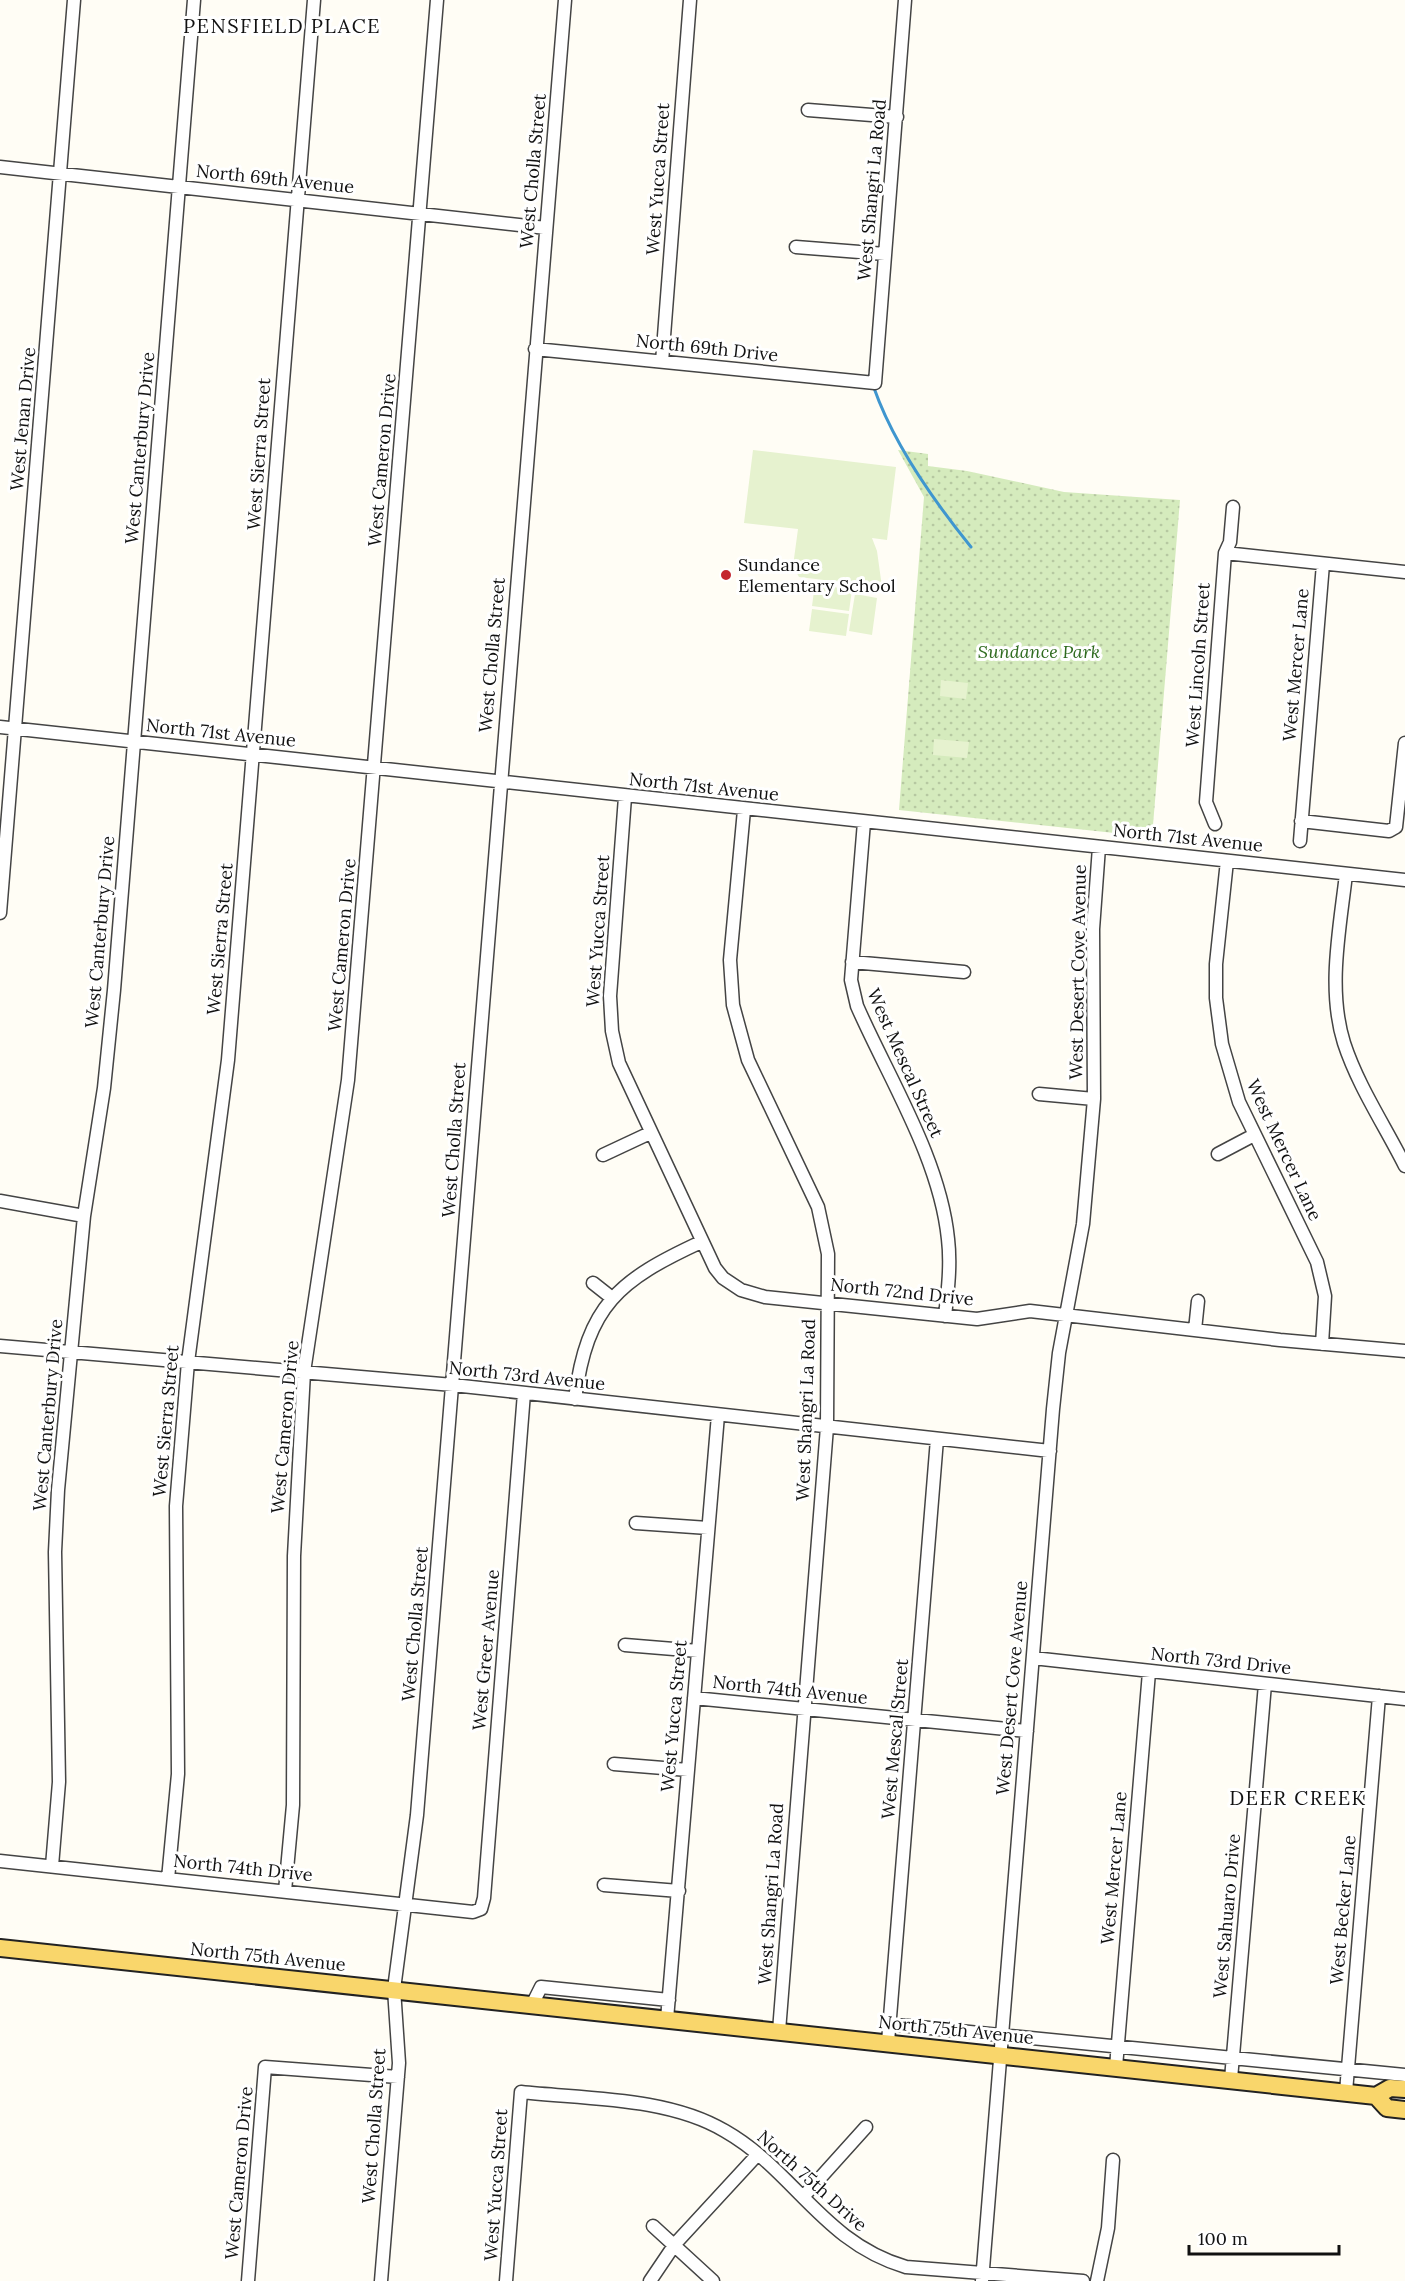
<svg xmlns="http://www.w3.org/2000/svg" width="1405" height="2281" font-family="Lora,serif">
<defs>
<pattern id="grass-dots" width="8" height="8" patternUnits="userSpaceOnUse" patternTransform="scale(1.5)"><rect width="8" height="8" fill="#d5ebbd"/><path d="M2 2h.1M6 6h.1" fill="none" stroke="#b6c8a1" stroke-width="1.8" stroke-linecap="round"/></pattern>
</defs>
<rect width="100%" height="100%" fill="#fffdf5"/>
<!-- grass -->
<path fill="url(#grass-dots)" d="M898,450l30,4v12l39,5 97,21 116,8 -28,337 -253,-27 25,-313z"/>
<!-- pitch -->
<path fill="#e6f2cf" d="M753,450l143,17 -9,73 -15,-2 5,13 5,36 -83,-10 -6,-11 5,-37 -54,-6z
M815,584l37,6 -3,21 -37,-5z
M855,594l22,4 -5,37 -23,-4z
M812,609l37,5 -3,22 -37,-5z
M941,680l27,3 -2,16 -26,-3z
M934,739l35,3 -2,16 -34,-3z"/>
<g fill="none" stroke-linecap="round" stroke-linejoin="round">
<!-- stream -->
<path stroke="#3f96cf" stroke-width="3" d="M874,388c20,57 59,112 97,159"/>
<defs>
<path id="minor" d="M808,110l89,7
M0,167l546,61
M796,247l89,7
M535,349l340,34 30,-383
M662,362l28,-362
M1225,553l180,19
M0,727l1405,153
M625,797l-15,199 2,35 7,32 96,205 8,10 18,12 24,7 212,22 53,-8 250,29 125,11
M744,810l-14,150 3,45 15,55 70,147 10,47 -1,173 -48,604
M1301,821l88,10 7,-4 9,-84
M864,822l-13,158 6,26c32,73 83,153 91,233 3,25 0,51 -3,77
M1215,824l-9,-22 19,-249 5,-11 3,-35
M1300,841l23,-277
M1227,861l-11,103v34l6,46 17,58 78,160 8,34 -3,48
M1346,874c-6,54 -19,115 -2,169 14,43 41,83 61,123
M0,913l74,-913
M852,962l112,10
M1039,1094l55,5
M1218,1154l36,-19
M603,1155l47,-22
M0,1201l84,15
M593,1283l19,15
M1195,1330l3,-29
M0,1346l453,39 597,66
M575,1399c12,-94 44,-119 126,-157
M636,1523l72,5
M625,1645l73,6
M1033,1658l372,41
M694,1698l333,33
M614,1764l74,6
M0,1861l473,51 8,-3 3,-11 40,-505
M52,1866l7,-84 -4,-230 3,-62 26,-274 20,-128 10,-98 80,-990
M168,1879l10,-105 -2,-268 12,-144 40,-302 86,-1060
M604,1885l75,6
M285,1891l8,-86 1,-249 10,-184 44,-292 89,-1080
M532,2005l9,-18 128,13
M667,2019l51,-604
M889,2024l516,51
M888,2042l49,-603
M1116,2067l33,-395
M1231,2079l34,-395
M1346,2092l33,-396
M803,2197l63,-70
M653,2226l60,55
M248,2281l17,-214 133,10
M381,2281l18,-218 -5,-74 23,-174 148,-1815
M506,2281l15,-189c65,7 147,5 204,39 70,40 97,111 181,136l177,14
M650,2281l25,-37 83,-90
M982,2281l71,-872 6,-56 24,-129 11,-125 -1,-170 6,-82
M1097,2281l11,-53 5,-68"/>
<path id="major" d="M0,1948l1376,148 14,-8 15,1
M1376,2096l11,12 18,2"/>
</defs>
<!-- minor casing -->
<use href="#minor" stroke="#444" stroke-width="15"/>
<!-- major casing -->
<use href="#major" stroke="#222" stroke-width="20"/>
<!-- minor -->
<use href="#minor" stroke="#fff" stroke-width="12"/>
<!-- major -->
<use href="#major" stroke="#f9d66b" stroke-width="16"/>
</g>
<!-- markers -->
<circle fill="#c4262e" stroke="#fff" stroke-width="2" cx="726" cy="575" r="6"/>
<g text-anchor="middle" stroke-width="6" stroke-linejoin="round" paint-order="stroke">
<!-- street labels -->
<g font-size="18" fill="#111" stroke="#fff">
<text transform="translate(533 171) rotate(-85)" y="6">West Cholla Street</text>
<text transform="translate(275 179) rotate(6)" y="6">North 69th Avenue</text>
<text transform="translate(658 179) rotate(-86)" y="6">West Yucca Street</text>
<text transform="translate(872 190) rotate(-85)" y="6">West Shangri La Road</text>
<text transform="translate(707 348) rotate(6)" y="6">North 69th Drive</text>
<text transform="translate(23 419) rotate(-85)" y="6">West Jenan Drive</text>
<text transform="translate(140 448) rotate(-85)" y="6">West Canterbury Drive</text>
<text transform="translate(259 454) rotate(-86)" y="6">West Sierra Street</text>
<text transform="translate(382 460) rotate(-85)" y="6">West Cameron Drive</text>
<text transform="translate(492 655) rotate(-85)" y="6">West Cholla Street</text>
<text transform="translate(1198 665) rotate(-86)" y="6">West Lincoln Street</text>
<text transform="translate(1296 665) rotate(-85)" y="6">West Mercer Lane</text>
<text transform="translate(221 733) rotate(6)" y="6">North 71st Avenue</text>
<text transform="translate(704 787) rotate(6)" y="6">North 71st Avenue</text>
<text transform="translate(1188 838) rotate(6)" y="6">North 71st Avenue</text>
<text transform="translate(598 931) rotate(-86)" y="6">West Yucca Street</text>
<text transform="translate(100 932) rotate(-85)" y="6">West Canterbury Drive</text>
<text transform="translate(220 939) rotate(-85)" y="6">West Sierra Street</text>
<text transform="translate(342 945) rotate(-85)" y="6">West Cameron Drive</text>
<text transform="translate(1078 972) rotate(-89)" y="6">West Desert Cove Avenue</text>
<text transform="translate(905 1063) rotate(66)" y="6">West Mescal Street</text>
<text transform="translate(454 1140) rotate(-86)" y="6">West Cholla Street</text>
<text transform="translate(1284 1150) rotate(65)" y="6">West Mercer Lane</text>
<text transform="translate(902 1292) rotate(6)" y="6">North 72nd Drive</text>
<text transform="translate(527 1376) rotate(6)" y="6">North 73rd Avenue</text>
<text transform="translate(806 1410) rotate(-88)" y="6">West Shangri La Road</text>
<text transform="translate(48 1415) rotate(-85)" y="6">West Canterbury Drive</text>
<text transform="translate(166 1421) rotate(-85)" y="6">West Sierra Street</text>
<text transform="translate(285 1427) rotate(-85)" y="6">West Cameron Drive</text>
<text transform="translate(415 1624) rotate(-85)" y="6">West Cholla Street</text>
<text transform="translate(486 1650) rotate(-85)" y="6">West Greer Avenue</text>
<text transform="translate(1221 1661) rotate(6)" y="6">North 73rd Drive</text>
<text transform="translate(1012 1688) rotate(-85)" y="6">West Desert Cove Avenue</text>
<text transform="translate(790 1690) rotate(6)" y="6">North 74th Avenue</text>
<text transform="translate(674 1716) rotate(-85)" y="6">West Yucca Street</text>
<text transform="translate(895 1739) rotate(-85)" y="6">West Mescal Street</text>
<text transform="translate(243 1868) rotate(6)" y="6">North 74th Drive</text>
<text transform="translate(1114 1868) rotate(-85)" y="6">West Mercer Lane</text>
<text transform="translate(771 1894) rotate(-86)" y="6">West Shangri La Road</text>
<text transform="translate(1343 1910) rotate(-85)" y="6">West Becker Lane</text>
<text transform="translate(1227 1916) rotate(-85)" y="6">West Sahuaro Drive</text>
<text transform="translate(268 1957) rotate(6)" y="6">North 75th Avenue</text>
<text transform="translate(956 2030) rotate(6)" y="6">North 75th Avenue</text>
<text transform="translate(374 2126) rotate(-86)" y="6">West Cholla Street</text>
<text transform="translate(239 2173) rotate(-85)" y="6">West Cameron Drive</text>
<text transform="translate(812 2181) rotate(42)" y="6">North 75th Drive</text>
<text transform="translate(496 2185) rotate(-86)" y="6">West Yucca Street</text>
</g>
<!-- poi labels -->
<g font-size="18" fill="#111" stroke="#fff" text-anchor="start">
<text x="738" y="571">Sundance<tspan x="738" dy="21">Elementary School</tspan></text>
</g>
<!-- park labels -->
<g font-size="18" font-style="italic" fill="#2f6b1f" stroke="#fff">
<text x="1039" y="658">Sundance Park</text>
</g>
<!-- neighbourhood labels -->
<g font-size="20" letter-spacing="1.5" fill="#111" stroke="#fff">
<text x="282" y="33">PENSFIELD PLACE</text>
<text x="1298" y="1805">DEER CREEK</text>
</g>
</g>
<!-- scale -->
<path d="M1189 2245v9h150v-9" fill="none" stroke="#111111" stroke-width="3"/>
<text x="1198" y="2245" font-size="18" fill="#111111" stroke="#ffffff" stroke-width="4.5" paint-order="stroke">100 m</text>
</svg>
